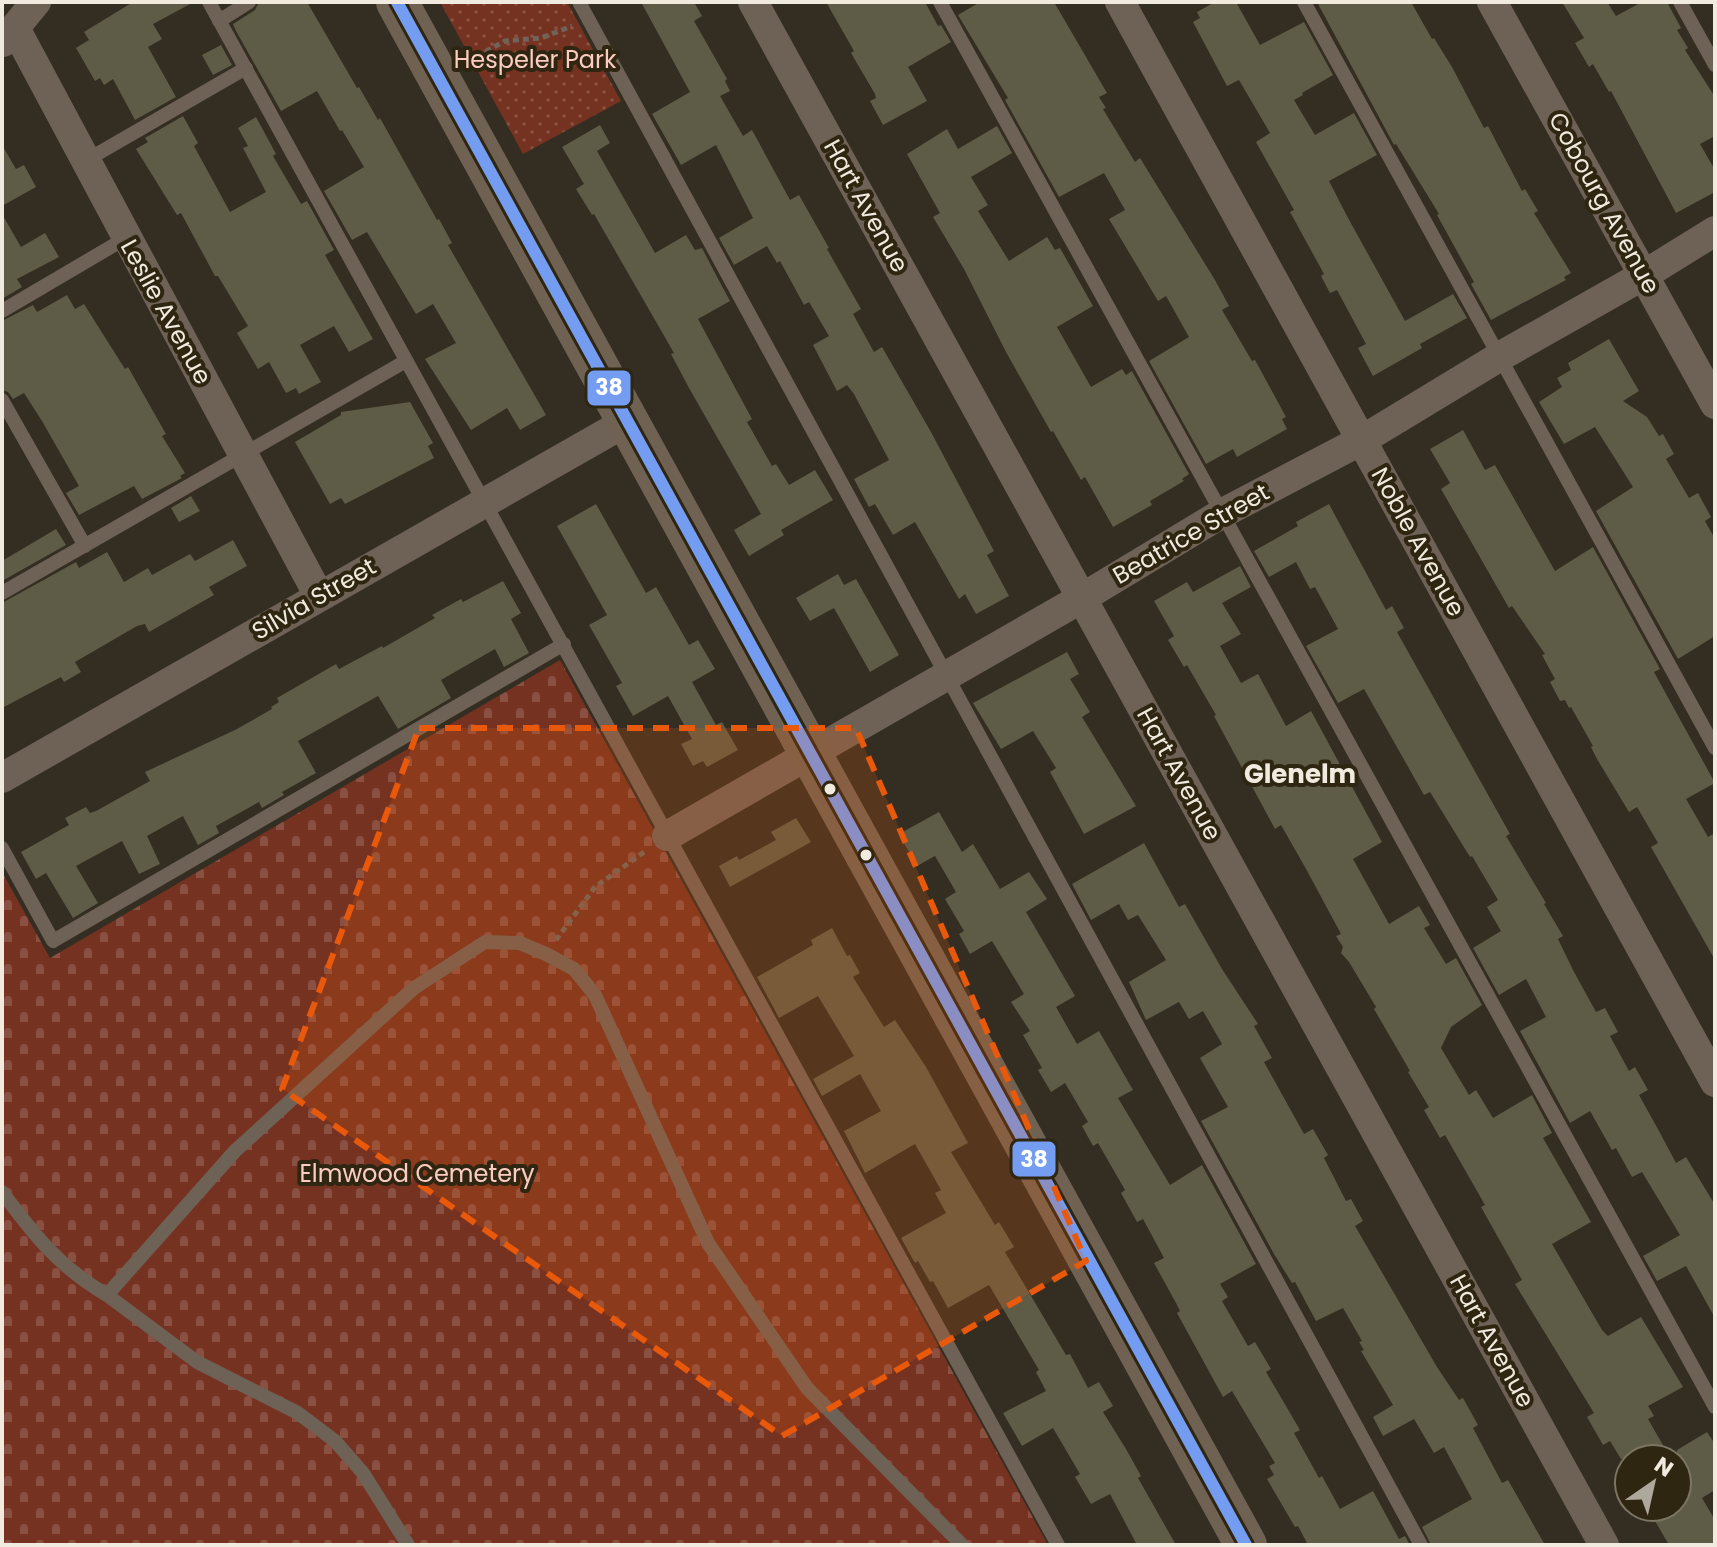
<svg xmlns="http://www.w3.org/2000/svg" width="1717" height="1547" font-family="Poppins,sans-serif">
<defs>
<pattern id="grass-dots" width="8" height="8" patternUnits="userSpaceOnUse" patternTransform="scale(2)"><rect width="8" height="8" fill="#763221"/><path d="M2 2h.1M6 6h.1" fill="none" stroke="#8a5041" stroke-width="1.8" stroke-linecap="round"/></pattern>
<pattern id="cemetery-stones" width="16" height="16" patternUnits="userSpaceOnUse" patternTransform="scale(2)"><rect width="16" height="16" fill="#763221"/><path d="M2 7V4a2 2 0 0 1 4 0v3zM10 15v-3a2 2 0 0 1 4 0v3z" fill="#8a5041"/></pattern>
</defs>
<rect width="100%" height="100%" fill="#332d22"/>
<!-- grass -->
<path fill="url(#grass-dots)" d="M440,2h127l54,99 -98,53z"/>
<!-- cemetery -->
<path fill="url(#cemetery-stones)" d="M560,660l488,885h-1046v-673l48,86z"/>
<!-- building -->
<path fill="#5e5c46" d="M133,2h61l-41,22 9,15 -14,8 28,50 -41,23 -22,-41 -9,6 -4,-7 -5,3 -19,-33 13,-8 -5,-8z
M259,2h48l50,86 2,-1 19,33 2,-2 57,102 2,-1 13,24 -4,2 98,170 -26,15 -13,-22 -36,22 -46,-71 31,-16 -23,-39 -17,10 -49,-82 -15,8 -28,-49 40,-24 -22,-37 -2,1 -23,-40 -36,20 -45,-80 -3,-7 22,-14z
M641,2h53l8,14 -8,5 33,58 -2,2 5,10 -10,5 23,40 9,-6 38,70 9,-5 30,53 -2,1 34,60 -8,5 21,38 8,-5 49,85 63,119 -7,4 22,41 -33,18 -11,-20 -6,5 -44,-77 -22,13 -18,-31 -6,3 -15,-28 35,-19 -35,-66 -7,-9 -10,6 -24,-46 16,-9 -20,-34 -5,3 -24,-44 -3,2 -10,-17 -33,19 -15,-27 34,-20 -37,-73 -35,20 -29,-51 38,-22z
M826,2h99l13,24 3,-1 10,17 -43,25 19,34 -44,24 -13,-24 6,-3 -1,-4 -24,-41 3,-2z
M980,2h74l53,91 -8,4 7,11 -3,1 32,53 5,-4 75,122 14,26 -7,4 30,51 3,-1 31,57 -4,2 5,10 -50,28 -4,-8 -27,15 -57,-103 40,-24 -23,-41 -8,5 -49,-82 16,-9 -21,-37 -45,24 -54,-97 3,-2 -50,-83z
M1215,2h21l24,43 44,-23 29,53 -31,18 1,2 -9,5 21,35 39,-22 23,42 -48,26 18,35 58,105 48,-27 14,24 -47,26 2,4 -49,28 -15,-28 8,-4 -29,-54 -7,3 -9,-17 3,-2 -34,-62 4,-2 -38,-68 14,-9 -31,-53 -12,6 -34,-64 7,-4 -3,-6z
M1317,2h94l21,37 2,-1 18,29 32,61 4,-2 34,65 3,-2 13,22 -4,2 37,60 -7,4 2,3 -75,40 -20,-36 3,-2 -37,-67 2,-1 -43,-70 -2,1z
M1562,2h45l9,14 26,-14h25l14,26 -4,2 11,18 -3,2 30,47v39l-15,8 15,26v22l-39,21 -65,-122 -2,1 -16,-28 -4,3 -14,-24 9,-5z
M221,45l11,20 -19,10 -11,-20z
M183,116l15,27 -4,3 36,66 36,-20 -23,-44 5,-2 -10,-18 18,-11 20,37 -3,2 28,48 6,-3 27,49 -9,5 48,84 -24,13 -15,-26 -34,19 21,37 -22,12 -3,-6 -10,5 -17,-31 -11,7 -21,-36 11,-7 -30,-50h-3l-34,-63 -4,2 -41,-66 12,-7 -3,-4z
M600,125l10,18 -13,8 58,102 31,-18 9,15 7,-2 14,27 14,26 -32,18 54,100 -5,3 25,44 4,-2 13,21 26,-15 18,30 -52,30 3,5 -35,21 -15,-26 27,-16 -72,-126 -18,-34 3,-1 -80,-139 -2,1 -16,-26 8,-5 -22,-37z
M997,126l15,27 -41,24 17,28 -10,6 31,50 38,-24 8,13 5,-2 33,58 -36,21 34,60 31,-18 4,6 6,-4 57,103 -7,5 2,2 -34,20 2,4 -39,22 -28,-50 -4,3 -28,-49 -2,1 -45,-80 -42,-83 -31,-52 7,-4 -33,-59 40,-25 11,20z
M2,145l14,24 8,-4 12,22 -34,19z
M2,214l19,33 24,-14 14,24 -42,22 5,8 -20,12z
M67,295l8,14 9,-5 41,65 3,-2 38,67 -4,2 23,37 -5,3 2,2 -40,21 -8,-13 -55,29 -13,-22 13,-7 -37,-65 -18,-28 -11,6 -5,-7 -6,-2v-69l31,-16 4,7z
M1609,339l30,52 -16,10 24,16 12,19 4,-2 11,20 -8,5 23,39 9,-5 13,24 -6,4 10,18v97l-37,23 -82,-148 37,-24 -38,-60 -31,17 -25,-42 23,-15 -5,-9 14,-8 -3,-7z
M410,402l23,41 -5,3 6,12 -89,46 -4,-6 -11,6 -35,-62 46,-27v-3z
M1463,430l22,40 10,-5 60,106 38,-24 67,122 -6,3 61,111 -29,16 22,38 7,-4v127l-64,-113 7,-4 -21,-36 -8,5 -32,-53 -6,-12 2,-1 -22,-39 -2,1 -4,-8 -5,1 -10,-19 5,-3 -13,-24 3,-1 -33,-48 -3,2 -68,-119 9,-6 -20,-34z
M191,496l9,15 -21,11 -8,-14z
M596,504l50,89 10,-6 33,58 9,-5 17,29 -23,13 24,43 6,-3 16,28 -31,17 -4,-6 -10,5 -12,-22 11,-5 -24,-43 -35,20 -17,-30 6,-3 -33,-58 18,-10 -50,-89z
M1329,504l57,106 6,-4 12,22 -7,4 113,202 -4,2 40,67 -2,1 19,32 -5,3 15,31 23,42 9,-4 13,24 -8,4 19,35 6,-4 13,23 -9,5 20,36 17,32 10,-6 29,48v113l-29,-52 -29,15 -14,-25 37,-21 -38,-63 -10,5 -16,-29 -4,2 -22,-39 -20,12 -50,-92 26,-14 -20,-38 -27,16 -26,-47 28,-17 -14,-24 11,-7 -26,-44 -2,1 -40,-65 -6,3 -60,-106 -26,14 -32,-57 32,-17 -23,-42 -5,2 -14,-27 -27,15 -15,-26 44,-25 -2,-4z
M56,529l10,16 -64,36v-20z
M233,540l14,26 -38,21 5,8 -65,37 -4,-8 -8,2 -62,36 6,10 -17,10 -3,-5 -59,31v-105l74,-41 3,6 28,-16 17,30 24,-14 4,7 38,-21 5,7z
M1240,566l11,21 -29,16 19,31 -21,12 21,37 17,-9 28,52 25,-15 71,131 -29,17 36,65 30,-18 11,19 -6,3 22,36 10,-6 26,47 -31,22 -10,21 28,47 7,-5 17,28 39,-23 20,38 -9,5 48,84 -39,22 50,86 6,6 33,-19 42,70 -35,19 6,10 -6,3 23,40h-50l-11,-18 -7,4 -16,-28 7,-4 -79,-129 7,-4 -41,-73 4,-2 -40,-70 -5,3 -16,-28 5,-3 -21,-35 2,-1 -36,-62 2,-2 -27,-45 -8,-9 2,-6 -7,-11 5,-2 -36,-67 -24,-42 -6,4 -61,-113 2,-1 -29,-50 -3,2 -16,-27 6,-4 -20,-35 33,-19 6,10z
M838,574l6,11 12,-6 43,76 -29,17 -36,-64 -24,13 -14,-23z
M503,581l18,32 -10,6 18,34 -25,14 -9,-18 -54,31 10,18 -53,31 -20,-33 -80,45 18,32 -34,19 2,3 -22,13 -3,-6 -43,24 3,7 -21,12 -15,-29 -36,20 13,28 -21,10 -17,-33 -46,25 22,37 -25,15 -27,-45 -10,6 -15,-27 48,-27 -4,-7 21,-11 4,6 6,-2 54,-30 -5,-9 92,-43 35,-20 -1,-2 8,-5 -2,-4 59,-34 3,5 43,-23 1,2 52,-30 -3,-3 29,-16 2,3z
M1067,652l12,22 -9,5 20,33 -8,5 54,89 -52,28 -34,-62 6,-4 -23,-37 -32,18 -28,-46z
M939,812l23,40 11,-8 27,45 29,-17 18,27 -21,13 49,84 -19,11 21,37 22,-13 34,59 -15,8 52,87 32,-20 54,99 -36,20 8,13 -6,4 26,45 7,-4 16,27 -5,3 34,58 -6,3 25,45 3,-2 18,33 33,-18 26,48 6,-3 5,9h-102l-10,-19 -3,1 -28,-48 7,-4 -5,-9 6,-3 -43,-72 -9,6 -46,-84 3,-2 -4,-8 -22,-40 10,-5 -21,-39 -6,3 -16,-29 4,-3 -27,-47 -5,3 -11,-20 6,-4 -23,-39 -14,9 -13,-22 4,-2 -19,-33 7,-4 -19,-29 13,-8 -32,-53 -22,13 -11,-20 5,-3 -19,-32 11,-7 -21,-36 -18,10 -18,-32z
M796,818l15,24 -81,45 -11,-21 18,-10 2,4 37,-20 -5,-8z
M1144,843l35,64 6,-3 37,65 36,55 -4,2 18,32 -8,4 40,72 9,-5 15,26 -4,3 22,43 5,-2 12,22 -8,5 82,141 22,33 4,-2 15,27 -5,3 29,55 6,-3 37,65h-114l-9,-18 50,-28 -28,-52 -10,6 -20,-34 -31,17 -10,-19 20,-12 -32,-54 3,-1 -5,-8 3,-1 -19,-33 -27,13 -21,-39 -3,1 -18,-29 -73,-133 27,-14 -28,-49 22,-14 -19,-33 -14,8 -10,-17 -33,18 -17,-38 37,-22 -28,-45 -10,5 -9,-16 -28,16 -19,-36z
M832,928l15,28 3,-1 10,18 -7,4 31,50 11,-7 31,47 42,76 -17,9 44,73 4,-3 15,25 -9,5 61,103 4,-1 18,34 11,-6 14,24 -10,6 23,37 15,27 -3,2 38,67h-39l-27,-51 -19,10 -16,-27 5,-3 -27,-46 -31,18 -19,-33 43,-22 -10,-19 3,-2 -50,-85 -41,23 -15,-27 -3,1 -12,-21 -3,2 -14,-25 45,-25 -11,-20 6,-3 -26,-46 -50,29 -21,-42 37,-20 -21,-37 -38,22 -9,-17 41,-23 -36,-60 -39,22 -22,-41 56,-32 -2,-5z
M1707,1432l8,12v46l-13,8 13,22v25h-46l-18,-31 12,-7h14v-57z"/>
<g fill="none" stroke-linecap="round" stroke-linejoin="round">
<!-- path -->
<path stroke="#6e645a" stroke-width="5" stroke-dasharray="6 4" stroke-linecap="butt" d="M468,61l37,-20 36,-3 31,-12
M556,940l39,-53 52,-37"/>
<!-- lane -->
<path stroke="#6e6155" stroke-width="14" d="M209,2l849,1543
M579,2l842,1543
M940,2l775,1405
M1304,2l411,746
M1680,2l35,63
M219,21l30,-19
M85,161l161,-93
M2,311l124,-73
M2,400l83,146
M2,593l404,-232
M2,848l51,93 511,-297
M2,1192c33,44 57,75 105,103l128,-144 179,-163 71,-46 35,1 26,11 28,15 21,26 113,248 99,145 155,157
M107,1295l90,67 101,51 37,28 28,32 45,72"/>
<!-- street -->
<path stroke="#6e6155" stroke-width="30" d="M753,2l851,1543
M1120,2l595,1080
M1492,2l223,402
M15,28l304,568
M3,42l33,-40
M2,778l624,-356
M667,836l415,-238 139,-84 141,-74 137,-83 145,-82 71,-44"/>
<!-- secondary -->
<path stroke="#706253" stroke-width="42" d="M397,2l849,1543"/>
<defs>
<path id="bus-1" d="M397,2l849,1543"/>
</defs>
<!-- bus-1 casing -->
<use href="#bus-1" stroke="#2f2612" stroke-width="18"/>
<!-- bus-1 -->
<use href="#bus-1" stroke="#749cf0" stroke-width="12"/>
</g>
<!-- marked area -->
<path fill="#e8590c" fill-opacity="0.2" stroke="#e8590c" stroke-width="6" stroke-dasharray="16 10" stroke-linejoin="round" d="M419,728h437l230,533 -304,175 -500,-347z"/>
<!-- markers -->
<g fill="#f0ebde" stroke="#2f2612" stroke-width="3">
<circle cx="830" cy="789" r="7"/>
<circle cx="866" cy="855" r="7"/>
</g>
<g text-anchor="middle" stroke-width="8" stroke-linejoin="round" paint-order="stroke">
<!-- park labels -->
<g font-size="24" fill="#fcccc0" stroke="#2f2612">
<text x="535" y="68">Hespeler Park</text>
<text x="417" y="1182">Elmwood Cemetery</text>
</g>
<!-- street labels -->
<g font-size="24" fill="#f0ebde" stroke="#2f2612">
<text transform="translate(1604 203) rotate(61)" y="8">Cobourg Avenue</text>
<text transform="translate(866 206) rotate(61)" y="8">Hart Avenue</text>
<text transform="translate(166 312) rotate(61)" y="8">Leslie Avenue</text>
<text transform="translate(1191 534) rotate(-30)" y="8">Beatrice Street</text>
<text transform="translate(1418 542) rotate(61)" y="8">Noble Avenue</text>
<text transform="translate(314 599) rotate(-30)" y="8">Silvia Street</text>
<text transform="translate(1179 774) rotate(61)" y="8">Hart Avenue</text>
<text transform="translate(1492 1341) rotate(61)" y="8">Hart Avenue</text>
</g>
<!-- neighbourhood labels -->
<g font-size="26" font-weight="bold" fill="#f0ebde" stroke="#2f2612">
<text x="1300" y="783">Glenelm</text>
</g>
</g>
<g stroke="#2f2612" stroke-width="3">
<rect x="586" y="369" width="46" height="38" rx="8" fill="#749cf0"/>
<rect x="1011" y="1140" width="46" height="38" rx="8" fill="#749cf0"/>
</g>
<g font-size="22" text-anchor="middle" font-weight="bold" fill="#fff">
<text x="609" y="395">38</text>
<text x="1034" y="1167">38</text>
</g>
<!-- border -->
<rect width="1717" height="1547" fill="none" stroke="#f0ebde" stroke-width="8"/>
<!-- north arrow -->
<g transform="translate(1653 1483) rotate(34)"><circle r="38" fill="#2f2612" stroke="#7c7564" stroke-width="2"/>
<path d="M0-6L14 30L0 20L-14 30Z" fill="#aea89c"/>
<text y="-12" font-size="22" font-weight="bold" text-anchor="middle" fill="#f0ebde">N</text>
</g>
</svg>
